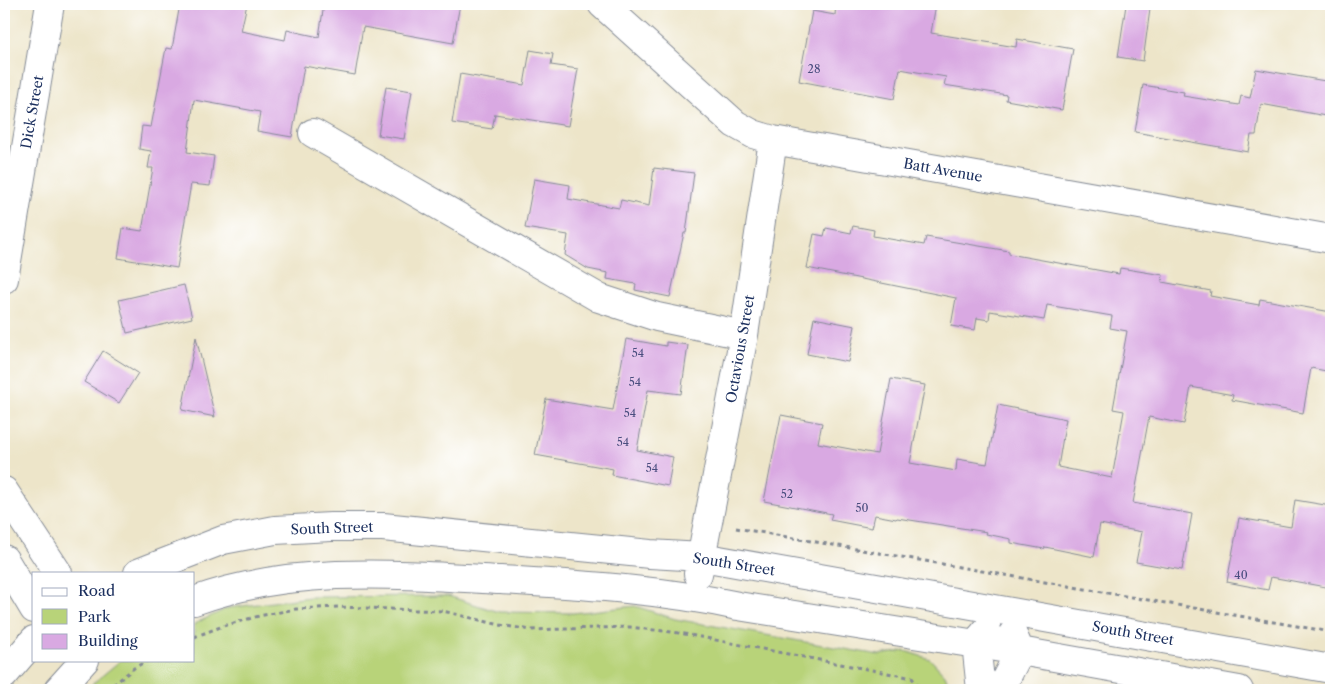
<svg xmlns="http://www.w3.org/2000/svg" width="1335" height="694" font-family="'Libre Caslon Text',serif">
<rect width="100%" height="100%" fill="#fff"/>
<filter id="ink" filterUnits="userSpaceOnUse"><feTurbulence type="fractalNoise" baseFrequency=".02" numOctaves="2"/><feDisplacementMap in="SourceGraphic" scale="10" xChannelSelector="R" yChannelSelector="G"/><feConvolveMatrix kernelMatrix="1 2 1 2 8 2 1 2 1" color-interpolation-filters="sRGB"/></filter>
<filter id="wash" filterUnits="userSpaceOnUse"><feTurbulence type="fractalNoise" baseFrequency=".0096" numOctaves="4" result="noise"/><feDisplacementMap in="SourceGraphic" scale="20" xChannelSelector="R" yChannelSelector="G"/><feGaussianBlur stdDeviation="1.12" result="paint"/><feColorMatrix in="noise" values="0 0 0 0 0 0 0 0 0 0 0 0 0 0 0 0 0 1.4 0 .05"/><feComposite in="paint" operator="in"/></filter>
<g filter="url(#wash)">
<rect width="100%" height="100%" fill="#ede5c9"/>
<!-- green -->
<path fill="#b8d379" stroke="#6a816c" d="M448,596l51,16 74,1 62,-7 40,13 204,36 26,-4 25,8 15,16 6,15h-866l36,-30h73v-36l34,-16 82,-11z"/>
<g id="blocks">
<!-- building -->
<path fill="#d9a9e2" d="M180,4h67l-6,27 44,9 2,-10 32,7 5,-33h136l-7,39 -90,-16 -8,48 -51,-9 -12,71 -35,-6 3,-19 -66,-12 -7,52 27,4 -4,30 -19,-2 -14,84 -59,-10 5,-30 19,3 11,-63h-5l3,-17 -12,-2 3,-23 9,1 15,-79 6,1z
M836,4h100l-5,29 85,14 1,-8 56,10 -11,61 -56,-10 1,-5 -63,-10 2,-8 -46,-8 -6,30 -95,-18 13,-70 23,4z
M1126,5l24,4 -7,52 -25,-4z
M530,50l23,4 -2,11 27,4 -10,57 -73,-12 -3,15 -40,-6 8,-49 64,11z
M1256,69l75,13v35l-70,-13 -5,31h-5l-3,17 -113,-20 8,-47 41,7 -1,4 56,9 2,-9 9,2z
M386,87l26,4 -8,48 -26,-4z
M654,168l40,5 -8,60h-2l-14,64 -35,-7 1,-6 -29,-5 1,-6 -20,-4 -23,-14 3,-20 -43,-7 9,-49 36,6 -2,14 51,9 2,-8 28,6z
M853,226l21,4 -1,6 51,9 2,-8 83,14v3l110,20 1,-6 43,7 -1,7 49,9 -1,5 49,9 1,-6 71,13v60l-20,-4 -8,45 -71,-13 1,-5 -42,-8 -7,37 -35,-7 -16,86 59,11 -10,56 -46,-8 6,-30 -42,-8 -6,33 -49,-10 -1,2 -33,-6v-4l-25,-5 1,-2 -90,-14 -1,1 -21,-4 -3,13 -42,-8 2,-6 -68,-13 17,-86 41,8 -4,20 59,11 14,-75 34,6 -15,78 46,8 1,-12 30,5 11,-59 68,14 -8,48 54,11 12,-67 -11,-2 14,-78 -17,-3 2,-12 -65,-11 -3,15 -54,-9 -1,9 -12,-2 -2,12 -24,-4 5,-28 -149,-30 7,-34 10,2 2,-8 25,5z
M184,285l8,33 -65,15 -8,-33z
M814,318l41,8 -7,36 -41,-8z
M196,337l19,80 -33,-7z
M626,339l40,7v-4l22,3 -7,49 -33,-4 -11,60 36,7 -5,29 -56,-11 1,-6 -78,-14 11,-56 67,11z
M103,351l35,22 -19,30 -35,-21z
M1295,500l36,6v82l-60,-11 -3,13 -41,-8 12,-64 52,9z"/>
</g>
</g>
<g filter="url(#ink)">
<use href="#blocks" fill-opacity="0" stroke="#848a94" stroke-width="1"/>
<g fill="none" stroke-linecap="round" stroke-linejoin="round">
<defs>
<path id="minor" d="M602,4l133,120 18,10 20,6 558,99
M313,133l286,165 58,19 87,18
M4,279l46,-275
M4,491l54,82
M4,559l30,50
M138,573l85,-33 52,-10 56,-3h52l267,27 52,3 629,112
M698,574l46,-239 29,-195
M194,601c98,-36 204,-27 307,-21 81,5 158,9 237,26l282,45 219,39
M4,675l30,-35
M58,690l27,-30
M981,690l-5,-47 11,-13
M1000,690l20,-39 -7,-16"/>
</defs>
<!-- minor casing -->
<use href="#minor" stroke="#848a94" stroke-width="30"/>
<!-- path -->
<path stroke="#848a94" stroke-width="3" stroke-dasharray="4 4" stroke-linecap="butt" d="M736,528l595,104
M194,637l29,-11 36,-10 37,-7 42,-2 105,4 57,14 31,5 99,-3 49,6 224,43 9,2 9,12
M107,690l27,-22 14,-8"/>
<!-- minor -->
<use href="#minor" stroke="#fff" stroke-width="28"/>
</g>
</g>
<g text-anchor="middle" stroke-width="5" stroke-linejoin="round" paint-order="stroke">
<!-- number labels -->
<g font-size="11" fill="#4a4e7f">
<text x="814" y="73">28</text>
<text x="638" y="357">54</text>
<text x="635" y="386">54</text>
<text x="630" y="417">54</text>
<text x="623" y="446">54</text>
<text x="652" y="472">54</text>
<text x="787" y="498">52</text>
<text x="862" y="512">50</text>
<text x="1241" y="579">40</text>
</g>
<!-- street labels -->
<g font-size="14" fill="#1b2f5e" stroke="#fff">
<text transform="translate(32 112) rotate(-80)" y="5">Dick Street</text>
<text transform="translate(943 170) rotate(10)" y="5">Batt Avenue</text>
<text transform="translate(740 349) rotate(-80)" y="5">Octavious Street</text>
<text transform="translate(332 528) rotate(-2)" y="5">South Street</text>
<text transform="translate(734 564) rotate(9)" y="5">South Street</text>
<text transform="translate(1133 633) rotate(10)" y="5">South Street</text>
</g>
</g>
<!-- margin -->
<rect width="1335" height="694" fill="none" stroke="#fff" stroke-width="20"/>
<!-- legend -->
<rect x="32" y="572" width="162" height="90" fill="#ffffff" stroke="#a4acbf"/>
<rect x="42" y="588" width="25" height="8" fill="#ffffff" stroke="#a4acbf"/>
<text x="78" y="596" font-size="15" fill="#1b2f5e">Road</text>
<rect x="42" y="609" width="25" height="15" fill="#b8d379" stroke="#a4acbf"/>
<text x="78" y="622" font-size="15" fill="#1b2f5e">Park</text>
<rect x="42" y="634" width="25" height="15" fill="#d9a9e2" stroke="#a4acbf"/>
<text x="78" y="646" font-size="15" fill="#1b2f5e">Building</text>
</svg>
